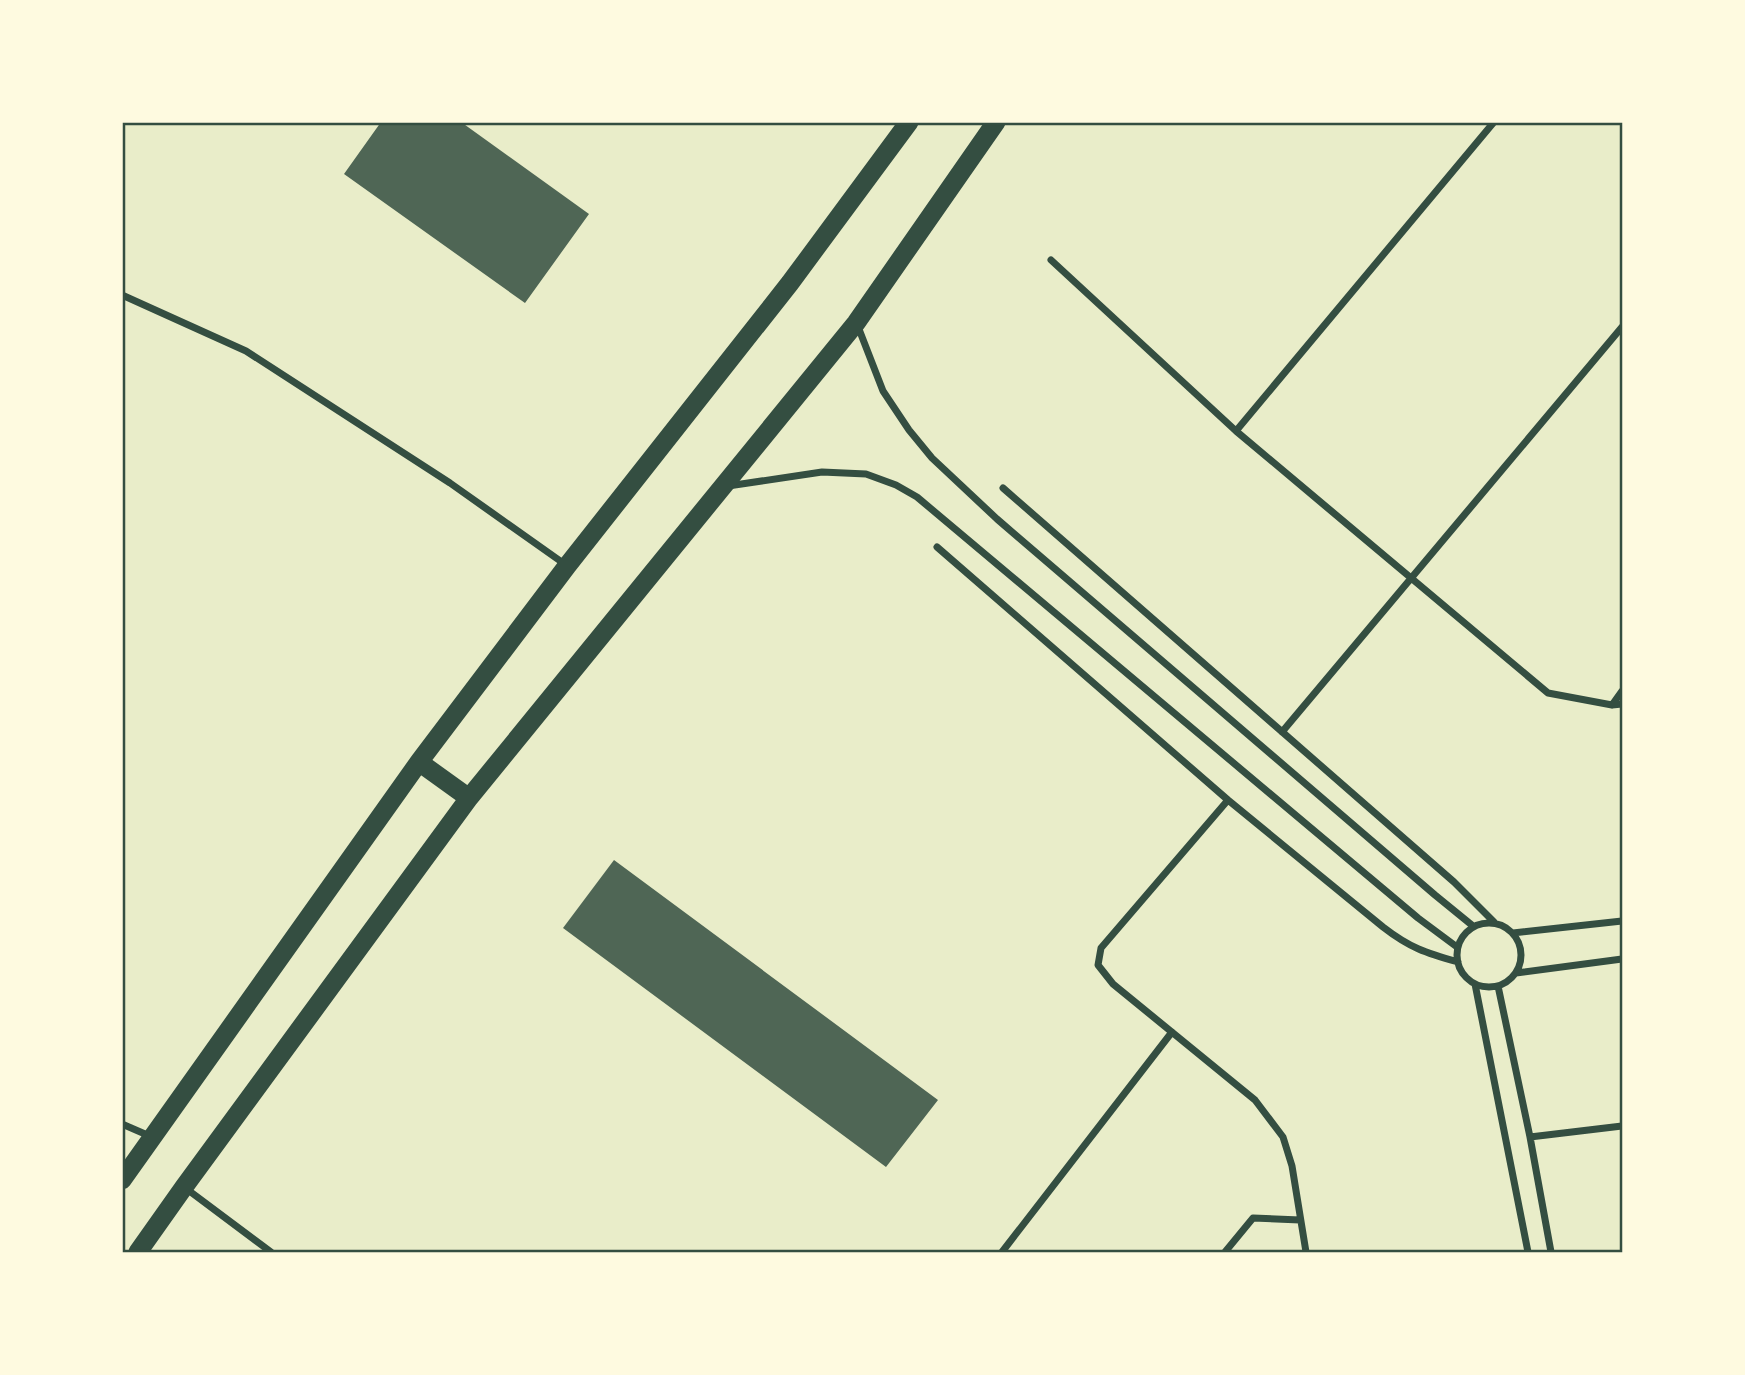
<svg xmlns="http://www.w3.org/2000/svg" width="1745" height="1375" font-family="Rubik,sans-serif">
<rect width="100%" height="100%" fill="#e9edc9"/>
<!-- building -->
<path fill="#4f6655" d="M381,122h80l128,92 -64,89 -181,-129z
M614,860l324,240 -52,67 -323,-239z"/>
<g fill="none" stroke-linecap="round" stroke-linejoin="round">
<!-- minor -->
<path stroke="#344e41" stroke-width="7" d="M1051,260l185,171 312,262 64,12 10,-1
M122,295l124,56 204,132 116,82
M857,324l26,67 26,39 23,28 65,61 438,376 38,31
M1236,431l258,-309
M728,486l94,-14 44,2 30,11 21,12 501,421 39,29
M1003,488l451,394 40,40
M937,547l291,253 155,127c27,21 43,26 75,35
M1612,705l10,-14
M1282,732l340,-405
M1228,800l-127,148 -3,17 15,19 142,116 28,37 9,29 14,86
M1457 955a32 32 0 1 1 64 0a32 32 0 1 1-64 0Z
M1513,933l109,-12
M1516,973l106,-14
M1475,984l53,268
M1498,986l32,151 21,115
M122,1124l30,13
M1530,1137l92,-11
M184,1187l87,65
M1002,1252l170,-220
M1225,1252l28,-34 47,2"/>
<!-- trunk -->
<path stroke="#344e41" stroke-width="19" d="M419,762l50,36
M122,1180l297,-418 148,-196 223,-283 119,-161
M138,1252l46,-65 285,-389 387,-475 140,-201"/>
</g>
<!-- border -->
<rect width="1745" height="1375" fill="none" stroke="#fefae0" stroke-width="248"/>
<rect x="124" y="124" width="1497" height="1127" fill="none" stroke="#344e41" stroke-width="2.5"/>
</svg>
